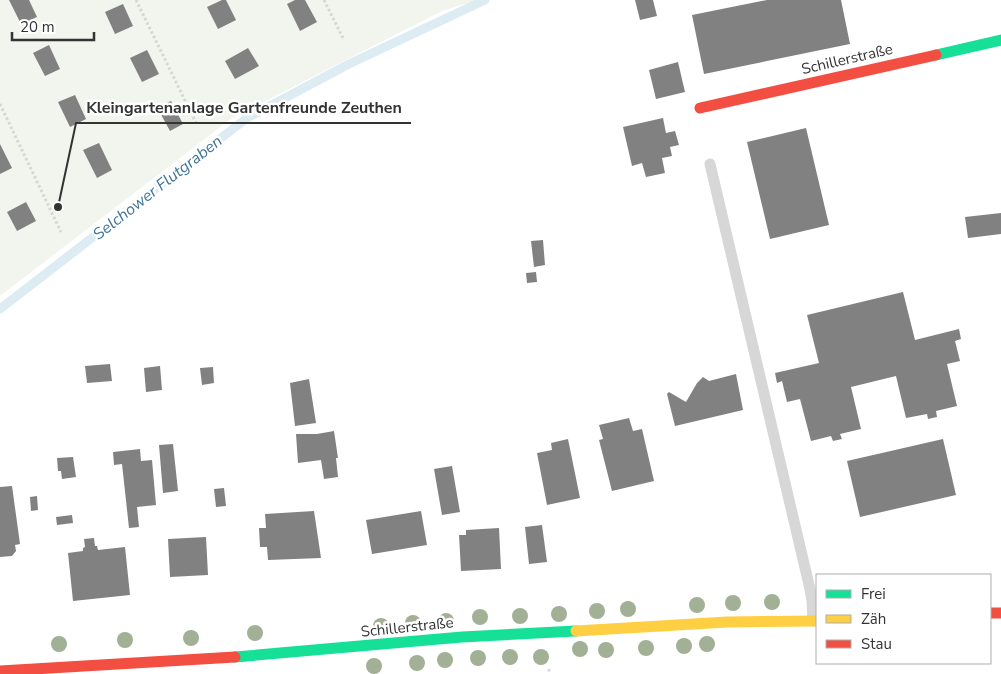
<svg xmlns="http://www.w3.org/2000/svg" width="1001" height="674" font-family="'Nunito Sans',sans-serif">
<rect width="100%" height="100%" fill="#fff"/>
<!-- green -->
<path fill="#f1f5ed" d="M0,0h478l-36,11 -210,107 -232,178z"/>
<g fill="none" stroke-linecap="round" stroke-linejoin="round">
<!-- stream -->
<path stroke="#ddebf3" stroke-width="9" d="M0,309l247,-191 102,-54 136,-64"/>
</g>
<!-- building -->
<path fill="#818181" d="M9,0h20l8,17 -16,7z
M222,0h4l10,20 -18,9 -11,-22z
M295,0h10l12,22 -17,9 -13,-27z
M635,0h18l4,16 -17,4z
M767,0h74l9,44 -146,30 -12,-59z
M123,4l10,22 -18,8 -10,-22z
M49,45l11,24 -15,7 -12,-23z
M248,48l11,18 -24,13 -10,-18z
M147,50l12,24 -17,8 -12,-24z
M678,62l7,30 -29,7 -7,-29z
M75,95l11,24 -16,8 -12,-25z
M171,101l12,23 -13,7 -13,-24z
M663,118l3,15 9,-2 4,14 -9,2 2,9 -10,2 3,15 -19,4 -4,-14 -10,3 -9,-39z
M806,128l23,97 -59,14 -23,-97z
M99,143l13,27 -15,8 -14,-28z
M0,144l12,24 -12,6z
M26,202l10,19 -19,10 -10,-19z
M1001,213v21l-33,4 -3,-21z
M543,240l2,25 -11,2 -3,-26z
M536,272l1,10 -10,1 -1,-10z
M903,292l12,48 44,-11 2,10 -6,2 5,20 -13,3 10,42 -21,5 1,6 -9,2 -1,-5 -21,4 -10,-42 -45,11 10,42 -21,5 2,5 -9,2 -2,-5 -20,5 -11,-42 -13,3 -5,-21 -5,2 -2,-10 44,-10 -12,-48z
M110,364l2,17 -25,2 -2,-17z
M160,366l2,24 -16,2 -2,-24z
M213,367l1,16 -12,2 -2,-17z
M736,374l7,36 -68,16 -8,-32 2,-2 17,10 11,-19 6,-6 6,4z
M309,379l7,44 -21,3 -5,-43z
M629,418l4,13 9,-2 12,52 -42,10 -13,-51 4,-1 -4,-14z
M334,431l4,27h-2l2,19 -14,2 -3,-19 -23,3 -2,-29h21z
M568,439l12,59 -33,7 -10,-52 15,-3 -1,-7z
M943,439l13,56 -96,22 -13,-56z
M173,444l5,47 -15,2 -4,-48z
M140,449l1,12 11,-1 4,45 -19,2 2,20 -10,1 -7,-64 -8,1 -1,-13z
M73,457l3,20 -14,2 -1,-8h-3l-1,-13z
M452,466l8,46 -18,3 -8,-46z
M12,486l8,58 -5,1 1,6 -4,5 -12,1v-70z
M224,488l2,18 -10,1 -2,-18z
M37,496l1,14 -7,1 -1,-14z
M314,511l7,47 -53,2 -1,-13h-7l-1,-19h7l-1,-14z
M421,511l6,34 -55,9 -6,-34z
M72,515l1,8 -16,2 -1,-8z
M542,525l5,37 -18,2 -4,-37z
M499,528l2,41 -40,2 -2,-36h7v-5z
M206,537l2,38 -38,2 -2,-38z
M94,538l1,8h2l1,4 27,-3 5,48 -57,6 -5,-48 15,-2v-3l2,-1 -1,-8z"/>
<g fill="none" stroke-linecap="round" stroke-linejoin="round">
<!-- path -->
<path stroke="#d6d6d6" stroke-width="3" stroke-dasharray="2.5 2.5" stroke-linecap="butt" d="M136,0l61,125
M324,0l19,38
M0,104l61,128
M549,669v5"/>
<!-- lane -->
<path stroke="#d7d7d7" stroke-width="11" d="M710,164l100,425 2,12 1,20"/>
<!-- fast -->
<path stroke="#16e098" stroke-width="11" d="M936,55l65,-15
M235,657l227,-20 114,-6"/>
<!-- slow -->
<path stroke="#ffcf43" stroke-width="11" d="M576,631l151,-9 90,-1"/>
<!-- jam -->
<path stroke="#f24e42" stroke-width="11" d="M700,108l236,-53
M990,613h11
M0,671l235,-14"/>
</g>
<!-- trees -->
<g fill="#a2b095">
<circle cx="772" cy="602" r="8"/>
<circle cx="733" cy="603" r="8"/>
<circle cx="697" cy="605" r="8"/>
<circle cx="628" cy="609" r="8"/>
<circle cx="597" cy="611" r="8"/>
<circle cx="559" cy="614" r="8"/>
<circle cx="520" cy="616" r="8"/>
<circle cx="480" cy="617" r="8"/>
<circle cx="446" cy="621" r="8"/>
<circle cx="413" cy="623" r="8"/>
<circle cx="381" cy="626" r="8"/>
<circle cx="255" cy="633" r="8"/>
<circle cx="191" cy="638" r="8"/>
<circle cx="125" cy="640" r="8"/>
<circle cx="59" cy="644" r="8"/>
<circle cx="707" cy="644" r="8"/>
<circle cx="684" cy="646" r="8"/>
<circle cx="646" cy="648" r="8"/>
<circle cx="580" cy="649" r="8"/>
<circle cx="606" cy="650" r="8"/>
<circle cx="510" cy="657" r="8"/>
<circle cx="541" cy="657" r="8"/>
<circle cx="478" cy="658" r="8"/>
<circle cx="445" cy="660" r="8"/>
<circle cx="417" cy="663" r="8"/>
<circle cx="374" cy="666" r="8"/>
</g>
<g text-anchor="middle" stroke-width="5" stroke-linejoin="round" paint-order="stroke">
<!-- street labels -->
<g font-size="15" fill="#333" stroke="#fff">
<text transform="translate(847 59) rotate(-13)" y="5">Schillerstraße</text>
<text transform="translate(407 627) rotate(-6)" y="5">Schillerstraße</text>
</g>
<!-- water labels -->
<g font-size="16" font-style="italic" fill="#3f7597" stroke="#fff">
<text transform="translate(157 187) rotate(-38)" y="6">Selchower Flutgraben</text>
</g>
</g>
<!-- callouts -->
<path fill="none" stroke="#333" stroke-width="2" d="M58 207L76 123H411"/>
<circle fill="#333" stroke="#fff" stroke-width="2" cx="58" cy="207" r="5"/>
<g font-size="16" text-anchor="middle" font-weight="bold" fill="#333" stroke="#fff" stroke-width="5" stroke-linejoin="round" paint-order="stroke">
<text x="244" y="113">Kleingartenanlage Gartenfreunde Zeuthen</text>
</g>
<!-- legend -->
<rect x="816" y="574" width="175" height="90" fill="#ffffff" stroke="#adadad"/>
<rect x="826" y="590" width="25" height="8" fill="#16e098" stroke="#adadad"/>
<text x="861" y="599" font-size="15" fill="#333333">Frei</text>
<rect x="826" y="615" width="25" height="8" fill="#ffcf43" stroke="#adadad"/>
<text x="861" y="624" font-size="15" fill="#333333">Zäh</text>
<rect x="826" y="640" width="25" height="8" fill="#f24e42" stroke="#adadad"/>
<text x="861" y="649" font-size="15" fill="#333333">Stau</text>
<!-- scale -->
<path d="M12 32v8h82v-8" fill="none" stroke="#333333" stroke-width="2.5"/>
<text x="20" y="32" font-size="15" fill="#333333" stroke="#ffffff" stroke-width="4" paint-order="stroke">20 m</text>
</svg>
